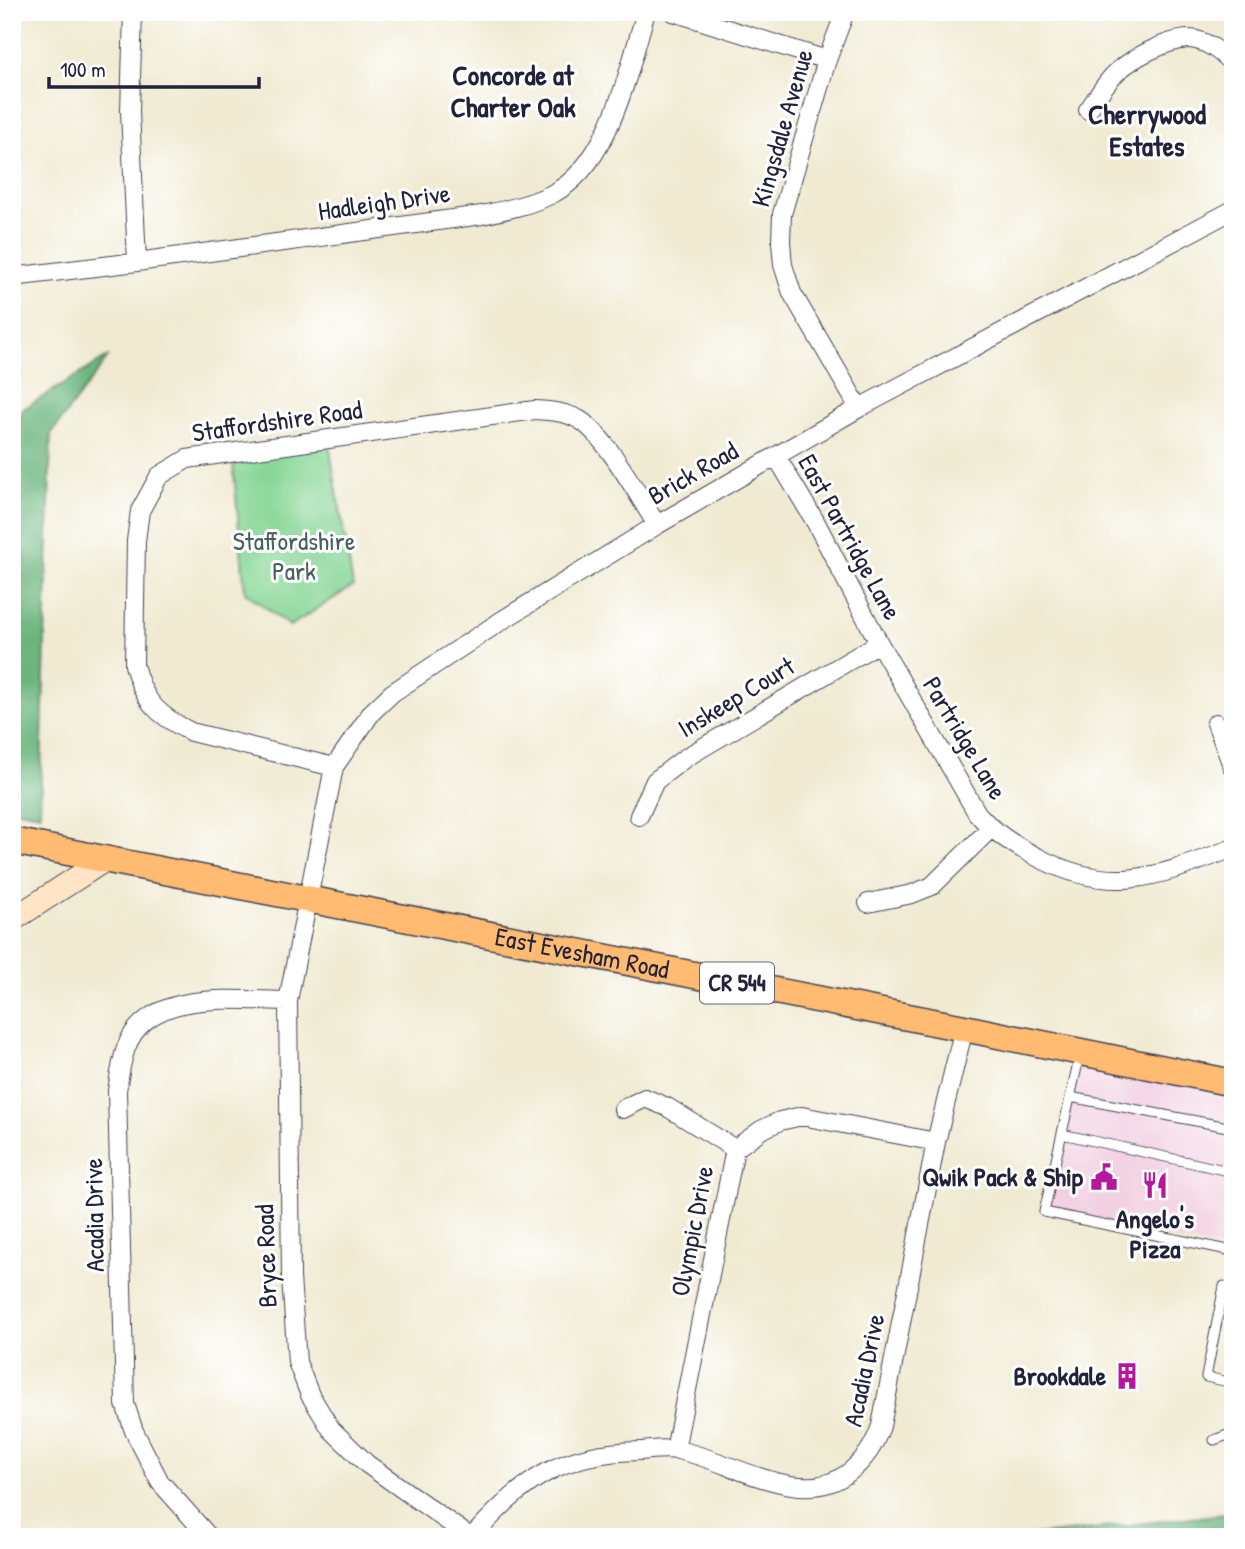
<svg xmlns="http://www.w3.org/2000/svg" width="1245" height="1549" font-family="'Patrick Hand',sans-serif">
<rect width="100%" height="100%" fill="#fff"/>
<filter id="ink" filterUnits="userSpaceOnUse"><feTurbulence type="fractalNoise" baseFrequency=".0143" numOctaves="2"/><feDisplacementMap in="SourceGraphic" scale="14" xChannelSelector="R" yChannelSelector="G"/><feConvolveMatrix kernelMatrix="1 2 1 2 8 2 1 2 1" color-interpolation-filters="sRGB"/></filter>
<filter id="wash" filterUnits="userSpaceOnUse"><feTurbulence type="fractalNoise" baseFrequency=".00686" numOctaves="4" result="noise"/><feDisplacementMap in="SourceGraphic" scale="28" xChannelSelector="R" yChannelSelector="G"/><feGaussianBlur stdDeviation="1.57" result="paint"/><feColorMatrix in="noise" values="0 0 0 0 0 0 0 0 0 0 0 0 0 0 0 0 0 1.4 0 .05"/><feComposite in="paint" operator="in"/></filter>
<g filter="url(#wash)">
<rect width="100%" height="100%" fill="#f0ead2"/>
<!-- built -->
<path fill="#f2cfe1" d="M1080,1052l153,31v168l-189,-39z"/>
<!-- green -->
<path fill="#86d594" stroke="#547c68" stroke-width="2" d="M328,439l25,147 -63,40 -45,-34 -13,-139z"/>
<!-- forest -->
<path fill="#6cb67e" stroke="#476c5c" stroke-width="2" d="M109,356l-58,78 -11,380 -28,-5v-291l8,-107z
M1233,1513v24h-211z"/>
</g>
<g filter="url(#ink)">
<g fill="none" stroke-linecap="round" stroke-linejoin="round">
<defs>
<path id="service" d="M1080,1054l-36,158 189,39
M1070,1097l163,31
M1062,1134l171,38
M1233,1288l-9,-2 -18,91 27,6
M1214,1440l19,-7"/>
<path id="minor" d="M133,12l-3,99 7,151
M673,12l154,48
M845,12l-18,48 -45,154 -1,28 2,23 9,28 67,115
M1088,110c9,-12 18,-29 30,-39 16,-14 47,-30 69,-32 17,-1 36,14 46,26
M12,277l125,-15 345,-47c23,-5 47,-10 68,-20 60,-28 78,-125 96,-183
M776,456l39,65 64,122 98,170c17,20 37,32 60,44 76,40 122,19 196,-9
M1216,723l17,45
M334,767l-143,-35c-34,-17 -47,-30 -57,-67l2,-124 4,-30 19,-35 28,-17 348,-49c15,1 30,2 43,9 26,13 62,80 79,106
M639,816l16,-35 30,-23 194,-115
M868,903l44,-9 20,-8 58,-57
M623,1109l22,-11 22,9 68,42
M675,1450l60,-301 26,-19 19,-9 22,-5 134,26
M209,1537l-49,-55 -26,-51 -9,-27 -8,-313c2,-14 4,-29 9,-43 22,-61 111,-47 162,-47
M470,1537l-103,-73 -36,-35 -21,-34 -13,-33 -6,-85 -3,-276 46,-234 38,-55 20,-19 109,-72 156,-96 202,-117 374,-198
M472,1537c52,-57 88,-85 168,-86 12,-1 25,-3 37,-1 52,9 124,60 171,23 17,-13 26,-27 33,-47l55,-284 28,-114"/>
<path id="secondary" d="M12,920l94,-61"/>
<g id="primary">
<path id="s1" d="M12,841l952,187 269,55"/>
</g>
</defs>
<!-- service casing -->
<use href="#service" stroke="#414052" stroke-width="11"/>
<!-- minor casing -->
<use href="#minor" stroke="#414052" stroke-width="20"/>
<!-- secondary casing -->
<use href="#secondary" stroke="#414052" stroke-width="25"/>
<!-- primary casing -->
<use href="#primary" stroke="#414052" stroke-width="29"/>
<!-- service -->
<use href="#service" stroke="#fff" stroke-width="9"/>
<!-- minor -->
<use href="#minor" stroke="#fff" stroke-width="18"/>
<!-- secondary -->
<use href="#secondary" stroke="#ffe4c6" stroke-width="23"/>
<!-- primary -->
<use href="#primary" stroke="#ffbb71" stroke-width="26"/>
</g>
</g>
<!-- icons -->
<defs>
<symbol id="civic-bare" viewBox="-9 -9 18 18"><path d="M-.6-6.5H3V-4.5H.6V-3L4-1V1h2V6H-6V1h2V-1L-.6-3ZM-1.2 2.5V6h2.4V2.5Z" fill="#b5179e" stroke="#fff" stroke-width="2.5" paint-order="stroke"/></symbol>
<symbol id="restaurant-bare" viewBox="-9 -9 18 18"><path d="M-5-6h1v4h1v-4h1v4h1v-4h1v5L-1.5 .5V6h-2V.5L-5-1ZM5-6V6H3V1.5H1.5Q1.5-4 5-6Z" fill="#b5179e" stroke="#fff" stroke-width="2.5" paint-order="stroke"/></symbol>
<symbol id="building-bare" viewBox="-9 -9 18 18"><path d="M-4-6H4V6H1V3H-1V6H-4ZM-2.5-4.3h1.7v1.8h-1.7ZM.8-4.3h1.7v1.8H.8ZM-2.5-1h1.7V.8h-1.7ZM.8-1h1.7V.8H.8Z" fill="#b5179e" stroke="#fff" stroke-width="2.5" paint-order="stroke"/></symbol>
</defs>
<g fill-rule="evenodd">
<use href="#civic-bare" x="1085" y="1158" width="38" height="38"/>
<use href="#restaurant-bare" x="1136" y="1166" width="38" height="38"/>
<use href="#building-bare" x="1108" y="1357" width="38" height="38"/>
</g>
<g text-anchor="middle" stroke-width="6" stroke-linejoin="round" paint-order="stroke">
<!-- shield labels -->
<rect fill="#fff" stroke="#646476" stroke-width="2" x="700" y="962.5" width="74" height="41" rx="5"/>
<g font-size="24" font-weight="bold" fill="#22223b">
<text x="737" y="991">CR 544</text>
</g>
<!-- street labels -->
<g font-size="26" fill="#22223b" stroke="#fff">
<text transform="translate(782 128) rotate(-74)" y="9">Kingsdale Avenue</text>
<text transform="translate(384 202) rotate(-8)" y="9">Hadleigh Drive</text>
<text transform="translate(277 421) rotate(-8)" y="9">Staffordshire Road</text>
<text transform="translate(693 473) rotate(-30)" y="9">Brick Road</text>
<text transform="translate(850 537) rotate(61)" y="9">East Partridge Lane</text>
<text transform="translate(736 697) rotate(-31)" y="9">Inskeep Court</text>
<text transform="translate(965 738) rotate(59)" y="9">Partridge Lane</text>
<text dy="9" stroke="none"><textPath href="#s1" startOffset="581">East Evesham Road</textPath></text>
<text transform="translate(94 1215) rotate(-91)" y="9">Acadia Drive</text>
<text transform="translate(692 1231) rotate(-79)" y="9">Olympic Drive</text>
<text transform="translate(266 1256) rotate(-92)" y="9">Bryce Road</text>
<text transform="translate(864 1370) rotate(-78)" y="9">Acadia Drive</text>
</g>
<!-- park labels -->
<g font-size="26" fill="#45615a" stroke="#fff">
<text x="294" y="550">Staffordshire<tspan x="294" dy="30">Park</tspan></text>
</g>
<!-- poi labels -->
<g font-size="26" font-weight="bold" fill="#22223b" stroke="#fff" text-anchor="end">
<text x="1083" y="1186">Qwik Pack &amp; Ship</text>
<text x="1155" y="1228" text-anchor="middle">Angelo's<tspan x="1155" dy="30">Pizza</tspan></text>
<text x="1106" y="1385">Brookdale</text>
</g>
<!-- neighbourhood labels -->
<g font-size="28" font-weight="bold" fill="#22223b" stroke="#fff">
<text x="513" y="85">Concorde at<tspan x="513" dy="32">Charter Oak</tspan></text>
<text x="1147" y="124">Cherrywood<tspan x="1147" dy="32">Estates</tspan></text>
</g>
</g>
<!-- margin -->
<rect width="1245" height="1549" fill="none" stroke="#fff" stroke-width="42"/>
<!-- scale -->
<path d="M49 77v10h210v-10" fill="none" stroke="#22223b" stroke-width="3.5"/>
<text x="60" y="77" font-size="21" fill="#22223b" stroke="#ffffff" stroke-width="5" paint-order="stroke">100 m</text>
</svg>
